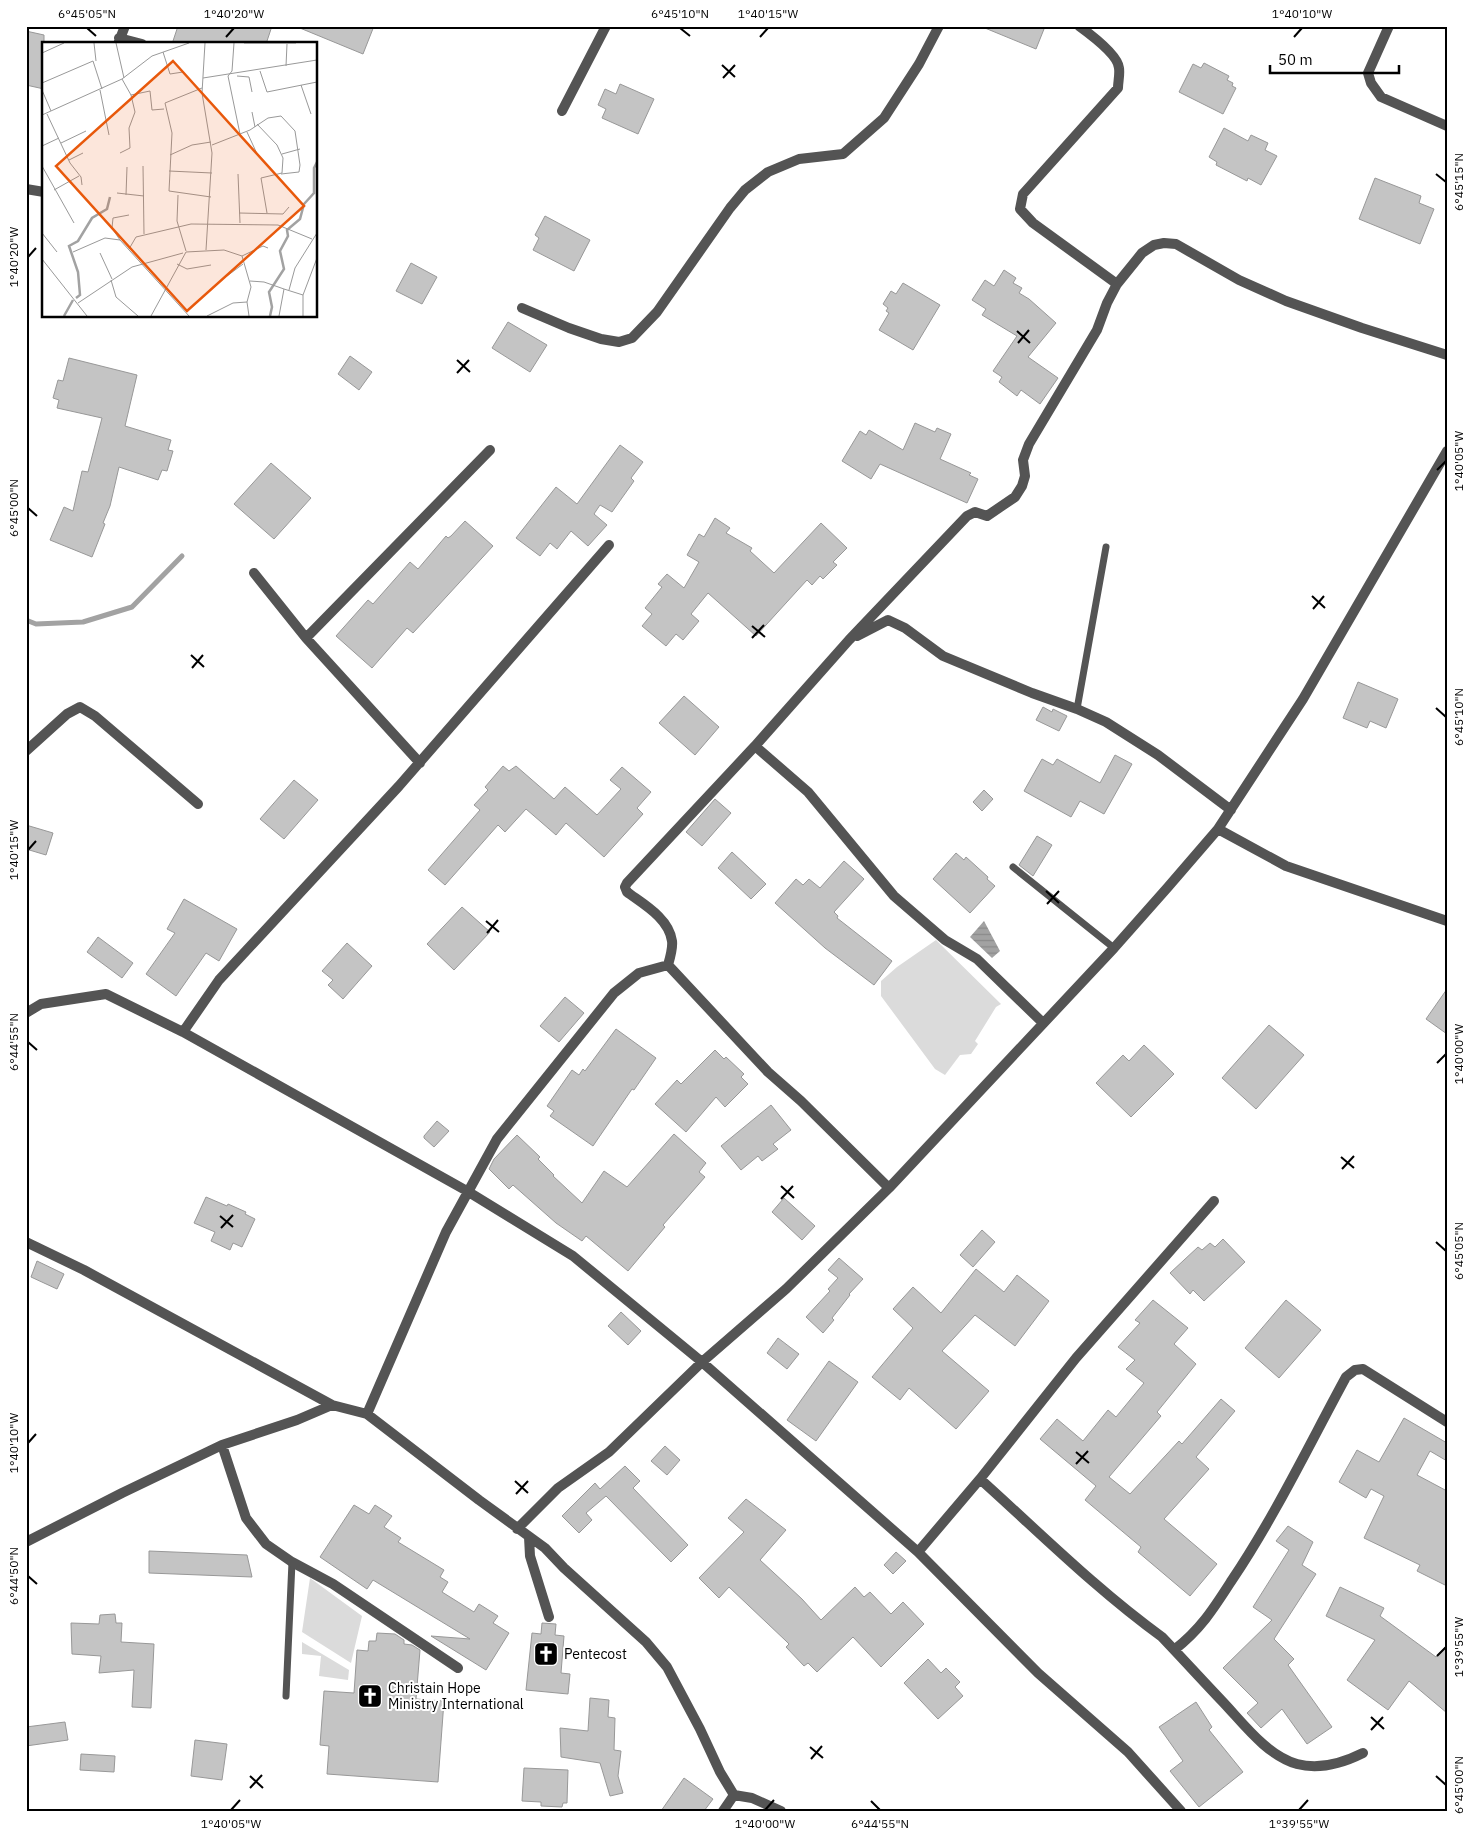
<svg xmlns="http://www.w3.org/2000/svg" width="1473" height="1837" font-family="'IBM Plex Sans',sans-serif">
<defs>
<pattern id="water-rules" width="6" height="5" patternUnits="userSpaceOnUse" patternTransform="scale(1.25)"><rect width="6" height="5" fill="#a2a2a2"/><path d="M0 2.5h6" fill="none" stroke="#8a8a8a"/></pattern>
</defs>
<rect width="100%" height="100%" fill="#fff"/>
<!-- grass -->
<path fill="#dbdbdb" d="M936,940l65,64 -5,3 -21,34 3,3 -7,10 -11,1 -15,20 -10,-6 -54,-73v-15l16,-14z
M310,1578l52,38 -11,47 -49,-31z
M302,1642l47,28 -1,10 -29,-4 2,-20 -19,-2z"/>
<!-- water -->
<path fill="url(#water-rules)" d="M984,921l16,30 -8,7 -22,-21z"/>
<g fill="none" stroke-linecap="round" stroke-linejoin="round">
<!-- stream -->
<path stroke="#a2a2a2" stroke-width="5" d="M26,620l10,4 47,-2 49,-15 50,-51"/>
</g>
<!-- building -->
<path fill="#c4c4c4" stroke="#989898" d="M178,26h94l-6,18h-94z
M295,26h79l-11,28z
M980,26h56l8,3 -8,20z
M26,31l18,4v54l-18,-4z
M1204,63l25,13 -2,4 6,3 -1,3 4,2 -13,26 -44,-22 14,-28 8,4z
M620,84l34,15 -16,35 -36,-16 4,-9 -8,-4 7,-16 11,5z
M1224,128l24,13 3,-6 17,8 -3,7 12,6 -16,29 -13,-7 -1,3 -31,-16 1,-3 -8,-5z
M1375,178l46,18 -2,7 15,6 -14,35 -61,-25z
M545,216l45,24 -16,31 -41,-21 6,-12 -4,-3z
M411,263l26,14 -15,27 -26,-13z
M1004,270l12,8 -3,5 9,5 -3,5 10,6 27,24 -28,34 30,21 -18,26 -19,-14 -4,6 -18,-14 3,-5 -9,-6 24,-35 -35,-21 4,-6 -14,-9 13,-20 9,6z
M903,283l37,22 -27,45 -34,-20 10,-17 -3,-2 2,-3 -5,-4 8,-13 5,3z
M508,322l39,23 -17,27 -38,-24z
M350,356l22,16 -13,18 -21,-16z
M69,358l68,17 -12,51 46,14 -3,10 5,1 -6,20 -5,-1 -4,10 -39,-13 -9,39 -7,17 2,1 -13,33 -42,-17 14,-33 9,4 9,-40 6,1 14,-54 -45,-10 2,-8 -6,-2 5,-18 5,1z
M915,423l20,9 2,-4 14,6 -11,25 31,14 -2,2 9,4 -11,24 -87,-39 -9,15 -29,-18 18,-30 6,4 3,-5 34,20z
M620,445l23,17 -12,16 3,3 -22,31 -12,-7 -6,9 13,11 -19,21 -17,-15 -14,18 -7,-6 -10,13 -24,-18 40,-51 21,17z
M271,463l40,35 -37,41 -40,-35z
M715,518l15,10 -4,5 26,15 -2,3 24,22 47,-50 26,25 -14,14 4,3 -14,14 -3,-3 -8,9 -5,-5 -51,56 -48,-43 -17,21 8,7 -16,19 -7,-6 -10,12 -24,-20 10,-12 -7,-6 17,-21 -4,-3 9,-10 17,14 15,-26 -12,-7 12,-21 5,3z
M465,521l28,25 -80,87 -6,-5 -35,40 -36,-32 32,-36 5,4 37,-42 8,7 28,-33 2,2 3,-2z
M1358,682l40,17 -12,29 -16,-7 -3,7 -24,-10z
M684,696l35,31 -24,28 -36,-32z
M1043,707l9,5 1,-3 14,7 -8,15 -23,-11z
M1115,755l17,9 -28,50 -24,-13 -9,16 -47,-26 18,-32 11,6 4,-6 43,24z
M503,766l6,5 7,-5 38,33 11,-12 32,28 24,-26 -11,-9 12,-13 29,25 -14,16 6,6 -39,43 -38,-34 -10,12 -30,-26 -21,23 -7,-7 -53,60 -17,-15 52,-60 -6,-5 14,-15 -3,-3z
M294,780l24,20 -34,39 -24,-20z
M984,790l9,9 -11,12 -9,-9z
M715,799l16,14 -29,33 -16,-14z
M26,825l27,8 -7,22 -20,-6z
M1037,836l15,9 -19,31 -14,-11z
M732,852l34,32 -15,15 -33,-31z
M956,853l8,7 2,-3 22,20 -1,2 8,7 -25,27 -37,-34z
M844,861l20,18 -30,33 4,4 -1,2 55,43 -18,24 -49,-37 -50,-45 21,-24 7,6 6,-6 11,9z
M184,899l53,30 -18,32 -13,-8 -30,43 -30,-22 29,-41 -8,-4z
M462,907l28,25 -36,38 -27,-26z
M98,937l35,26 -11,15 -35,-26z
M347,943l25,23 -29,33 -15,-14 5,-5 -11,-9z
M1447,989v45l-21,-15z
M565,997l19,16 -25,29 -19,-16z
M1269,1025l35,30 -48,54 -34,-31z
M616,1029l40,29 -22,32 -2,-1 -39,57 -43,-30 4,-5 -7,-5 25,-36 7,5 4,-6 2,2z
M1144,1045l30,29 -43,43 -35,-34 27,-28 6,6z
M715,1050l9,9 2,-2 18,17 -3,3 7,7 -23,23 -9,-10 -30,35 -31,-28 22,-24 4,4z
M771,1105l20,25 -18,14 5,5 -16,12 -4,-5 -17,14 -20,-24z
M437,1121l12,10 -15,16 -10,-9v-2z
M674,1134l32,29 -7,9 6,5 -42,48 2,2 -37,44 -42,-35 -4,5 -26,-18 -43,-38 -4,4 -20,-20 5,-10 23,-24 23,22 -2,2 16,16 -1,1 29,27 22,-32 23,16z
M206,1197l21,9 1,-2 18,8 -1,2 10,5 -13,28 -9,-4 -3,7 -19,-9 4,-9 -21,-9z
M784,1198l31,28 -13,14 -30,-28z
M982,1230l13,12 -22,25 -13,-12z
M1223,1239l22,23 -41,39 -11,-11 -3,4 -20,-21 28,-26 4,3 8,-7 5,4z
M839,1258l24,21 -14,15 1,1 -18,23 2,2 -11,13 -17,-16 24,-26 -2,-2 10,-11 -10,-8z
M37,1261l27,13 -7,15 -26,-12z
M976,1269l28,23 13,-17 32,26 -34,45 -40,-31 -33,36 47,40 -33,38 -47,-41 -9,12 -28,-23 41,-49 -20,-19 20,-22 28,26z
M1153,1300l35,28 -14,16 22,20 -39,48 4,4 -52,61 21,17 49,-53 3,3 39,-45 14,12 -39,46 13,12 -45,50 53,45 -27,32 -52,-44 3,-5 -56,-47 11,-14 -56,-47 17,-20 26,22 25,-31 8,7 28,-34 -18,-14 9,-9 -17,-13 22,-24 -5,-3z
M1286,1300l35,30 -42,48 -34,-30z
M621,1312l20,19 -13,14 -20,-19z
M778,1338l21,16 -12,15 -20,-16z
M829,1361l29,21 -42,59 -29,-21z
M1404,1418l43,25v18l-17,-10 -13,24 30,16v95l-30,-15 3,-6 -56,-27 20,-42 -13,-7 -5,9 -27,-16 18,-32 22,12z
M665,1446l15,14 -13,15 -16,-14z
M625,1466l15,15 -7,7 55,57 -17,17 -65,-66 -20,17 6,7 -13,13 -17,-17 33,-33 5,6z
M746,1499l40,31 -26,30 42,39 19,21 34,-33 9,10 6,-5 21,22 12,-12 21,22 -43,43 -28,-30 -36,35 -9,-9 -4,3 -18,-19 3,-3 -3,-3 -57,-54 -10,11 -20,-20 45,-46 -16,-14z
M354,1505l15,9 6,-9 17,11 -8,11 17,11 -3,4 46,28 -4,7 8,5 -6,10 32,20 5,-8 19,12 -5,7 16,10 -23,37 -55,-34 39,3 -97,-59 -6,9 -47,-32z
M1288,1526l25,16 -11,23 14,9 -42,65 20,20 -6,6 44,62 -25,17 -25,-35 -21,19 -14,-15 11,-10 -35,-35 49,-48 -19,-13 36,-57 -13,-9z
M149,1551l98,4 5,22 -103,-4z
M896,1552l10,9 -13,13 -9,-9z
M1340,1587l44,21 -4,8 56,41 11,-12v68l-38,-32 -21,29 -41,-30 28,-40 -49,-24z
M115,1614l1,9h6l-1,19 33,2 -3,64 -19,-1 2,-37 -35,3 2,-17 -29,-2 -1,-31 28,1 1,-9z
M542,1623l14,1 -1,11 9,1 -3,37 9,1 -2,20 -42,-4 6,-57 9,1z
M377,1633l18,1 9,6v4l8,1 8,5 -4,49 28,2 -6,81 -111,-8 2,-28 -9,-1 4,-54 30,2 3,-43 11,1 1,-10h7z
M928,1659l13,14 5,-5 14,14 -5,5 8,9 -25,23 -34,-36z
M590,1698l19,2 -1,17 7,1 -1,32 7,1 -3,25 5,17 -13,3 -10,-33 -39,-6 -1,-29 28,3z
M1196,1702l16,25 -3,3 34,42 -44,35 -29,-36 13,-10 -24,-34z
M65,1722l3,18 -42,6v-19z
M195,1740l32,4 -5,36 -31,-4z
M81,1754l34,2 -1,16 -34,-2z
M524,1768l44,2 -1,33h-4l-1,4 -21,-1v-4l-19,-1z
M684,1778l29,21 -9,12h-43z"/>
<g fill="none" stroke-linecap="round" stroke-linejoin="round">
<!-- service -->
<path stroke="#545454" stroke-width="7" d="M1077,709l29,-162
M1013,867l101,81
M286,1696l6,-134"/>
<!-- minor -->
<path stroke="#545454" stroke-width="10" d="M1079,26c11,8 39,29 40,42 1,7 -1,14 -1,20l-95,106 -3,15 13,14 84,61
M1389,26l-21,47 3,10 10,14 66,29
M119,38l23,6
M118,44l7,-18
M562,111l44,-85
M26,189l18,3
M522,308l47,20 32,11 18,3 13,-4 25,-26 73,-104 15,-18 23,-18 31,-13 44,-5 41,-36 35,-54 20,-38
M254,573l52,65 114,125
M857,636l31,-16 17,8 38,28 89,37 45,16 29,13 52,33 73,55
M306,638l184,-188
M755,746l53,46 86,104 51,44 32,19 65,63
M26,751l41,-37 13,-7 15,9 103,88
M1218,829l68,37 161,55
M26,1013l15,-9 65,-10 77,38 284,159 106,65 129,106 216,190 120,121 90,79 53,59
M183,1032l36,-52 180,-194 210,-241
M889,1188l-88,-87 -33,-29 -100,-107c2,-7 5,-17 4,-24 -3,-23 -29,-37 -45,-49l-2,-5 2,-4 128,-137 94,-106 118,-124 8,-4 12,4 28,-19 7,-11 3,-10 -2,-16 6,-16 68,-114 10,-27 10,-19 25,-31 12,-8 10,-2 12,1 63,36 47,21 76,27 85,27
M26,1242l58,28 248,135
M367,1414l79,-182 51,-93 117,-146 25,-20 29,-8
M222,1445l24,73 20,26 26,18 41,22 125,84
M980,1479c59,53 117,111 182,158 20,21 40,43 60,64 21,22 44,54 75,63 22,6 46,-1 66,-11
M517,1529l41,-41 51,-36 93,-90 84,-73 103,-101 225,-240 54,-61 50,-58 85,-130 144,-248
M529,1537l1,19 19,61
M26,1542l96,-49 100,-48 75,-25 35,-15 35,9 112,86 66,48 19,20 82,74 21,25 33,62 20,43 14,23 -11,16
M918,1552l62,-73 96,-121 138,-157
M1174,1650c27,-21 40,-42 58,-70 43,-64 77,-135 114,-203l9,-7 8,-1 84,53
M734,1795l18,3 29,13"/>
</g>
<!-- ticks -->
<path fill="none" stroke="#000" stroke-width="2" d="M87,28l9,8M680,28l10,8M226,37l8,-9M760,37l8,-9M1294,37l8,-9M722,65l13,12M723,78l12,-13M1436,174l10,8M28,257l8,-9M1017,331l13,12M1018,343l11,-13M457,360l13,12M457,373l12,-13M1437,470l9,-9M28,508l9,8M1312,596l13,12M1313,609l11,-13M752,626l13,11M752,638l12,-13M191,655l13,12M192,668l11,-13M1436,708l10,9M28,850l8,-9M1046,891l13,12M1047,904l12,-13M486,921l13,11M487,933l11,-13M28,1042l9,8M1437,1063l9,-9M1341,1157l13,11M1342,1169l12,-13M781,1186l13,12M781,1199l12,-13M220,1216l13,11M221,1228l12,-13M1436,1242l10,9M28,1443l8,-9M1076,1452l13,11M1076,1464l12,-13M515,1481l13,12M516,1494l12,-13M28,1576l9,8M1437,1656l9,-9M1371,1717l13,12M1371,1730l12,-13M810,1747l13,11M811,1759l11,-13M250,1776l13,12M1436,1776l10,9M250,1788l12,-13M871,1801l9,9M231,1810l9,-10M765,1810l9,-10M1299,1810l9,-10"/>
<!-- icons -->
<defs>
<symbol id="church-square" viewBox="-11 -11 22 22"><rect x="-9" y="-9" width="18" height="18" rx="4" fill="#000" stroke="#fff"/><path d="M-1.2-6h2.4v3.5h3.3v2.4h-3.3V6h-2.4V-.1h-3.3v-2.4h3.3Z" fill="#fff"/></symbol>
</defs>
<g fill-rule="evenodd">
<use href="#church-square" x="532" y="1640" width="28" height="28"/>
<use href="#church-square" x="356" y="1682" width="28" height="28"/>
</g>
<g text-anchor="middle" stroke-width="4" stroke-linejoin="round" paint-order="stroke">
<!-- poi labels -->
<g font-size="14" fill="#000" stroke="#fff" text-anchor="start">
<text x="564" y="1659">Pentecost</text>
<text x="388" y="1693">Christain Hope<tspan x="388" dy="16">Ministry International</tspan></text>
</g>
</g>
<!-- overview -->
<g transform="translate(42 42)">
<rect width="275" height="275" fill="#fff"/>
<path fill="none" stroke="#a2a2a2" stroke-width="2.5" d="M34,256l4,-3 -2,-23 -9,-26 9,-5 14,-23 15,-9 3,-12M22,274l9,-16M228,274l2,-9 -3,-15 15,-23 -4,-18 8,-15 -1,-6 13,-11 4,-15 10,-11v-25l3,-6"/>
<path fill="none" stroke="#999" stroke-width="1" d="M52,1l2,18M74,1l8,35M163,1l-3,50 10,60 -6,97M192,1l-2,28 -4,5 12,58M202,1h52M121,10l7,22 13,-2M0,11l22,-10M244,24l1,-22M218,29l7,21 50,-10M195,34l12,1 3,15M161,36l114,-18M0,41l51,-22 9,28M259,43l10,29M160,46l-37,15 7,30 -3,58 42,6M0,48l9,21M58,48l9,45M89,53l19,-4 2,19 12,-1M210,70l3,15M5,72l23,49 11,14 1,8M0,73l80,-36 30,-23 37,-13M215,82l20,21 6,13 -1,15 -21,5 6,35M205,90l11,24M19,101l25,-12M170,103l38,-15 18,-12 13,-2 14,15 5,34 -1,7 -18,2M0,104l17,-8M78,111l10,-5 -1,-20 6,-16 -4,-17 -9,-16M240,112l18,-5M128,113l22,-10 19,-3M27,118l14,-7M0,124l32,57M101,124l1,68M127,129l43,2M196,132l2,49M12,148l25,-14M75,151l27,3M84,153l1,-28M136,153l-1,26 9,30M197,171l44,1 6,-7M0,191l15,19M78,198l-8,-12 1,-10 16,-3M87,207l7,-12 55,-13 87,1 34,14M31,210l32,-14 15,2 69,76M58,211l12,26M200,214l21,-10 5,2M0,217l45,57M135,222l10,5 24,-4M185,234l16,-12M69,238l5,17 22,19M208,239l14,1 20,7M247,248l6,-22 22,-35M36,261l54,-36 51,-14M109,274l35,-64 38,-2 18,6 9,31 -4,15M165,274l26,-13 14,-1 2,14M237,274l5,-27 19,6M261,274v-21l14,-37"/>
<path fill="#e8590c" fill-opacity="0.15" stroke="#e8590c" stroke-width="2.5" d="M131,19l131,145 -117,105 -131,-145z"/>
<rect width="275" height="275" fill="none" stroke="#000" stroke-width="2.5"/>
</g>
<!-- border -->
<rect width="1473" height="1837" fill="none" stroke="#ffffff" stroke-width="55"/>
<!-- scale -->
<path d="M1270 65v8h129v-8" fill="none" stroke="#000000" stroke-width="2.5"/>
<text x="1278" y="65" font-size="15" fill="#000000" stroke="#ffffff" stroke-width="4" paint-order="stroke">50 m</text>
<rect x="28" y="28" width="1418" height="1782" fill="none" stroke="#000" stroke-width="2"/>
<g font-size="12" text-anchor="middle" fill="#000">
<text x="87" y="18">6°45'05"N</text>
<text x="234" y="18">1°40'20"W</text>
<text x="680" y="18">6°45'10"N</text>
<text x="768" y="18">1°40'15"W</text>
<text x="1302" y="18">1°40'10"W</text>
<text transform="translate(1459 182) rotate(-90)" y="4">6°45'15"N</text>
<text transform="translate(14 257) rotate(-90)" y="4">1°40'20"W</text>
<text transform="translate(1459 461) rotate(-90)" y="4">1°40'05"W</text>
<text transform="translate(14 508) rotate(-90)" y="4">6°45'00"N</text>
<text transform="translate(1459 717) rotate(-90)" y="4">6°45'10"N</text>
<text transform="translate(14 850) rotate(-90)" y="4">1°40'15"W</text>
<text transform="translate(14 1042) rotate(-90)" y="4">6°44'55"N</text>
<text transform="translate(1459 1054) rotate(-90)" y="4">1°40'00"W</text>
<text transform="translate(1459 1251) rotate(-90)" y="4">6°45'05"N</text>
<text transform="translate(14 1443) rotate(-90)" y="4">1°40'10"W</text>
<text transform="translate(14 1576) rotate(-90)" y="4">6°44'50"N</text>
<text transform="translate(1459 1647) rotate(-90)" y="4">1°39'55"W</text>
<text transform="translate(1459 1785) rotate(-90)" y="4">6°45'00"N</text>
<text x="231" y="1828">1°40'05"W</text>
<text x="765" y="1828">1°40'00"W</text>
<text x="880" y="1828">6°44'55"N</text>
<text x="1299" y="1828">1°39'55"W</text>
</g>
</svg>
